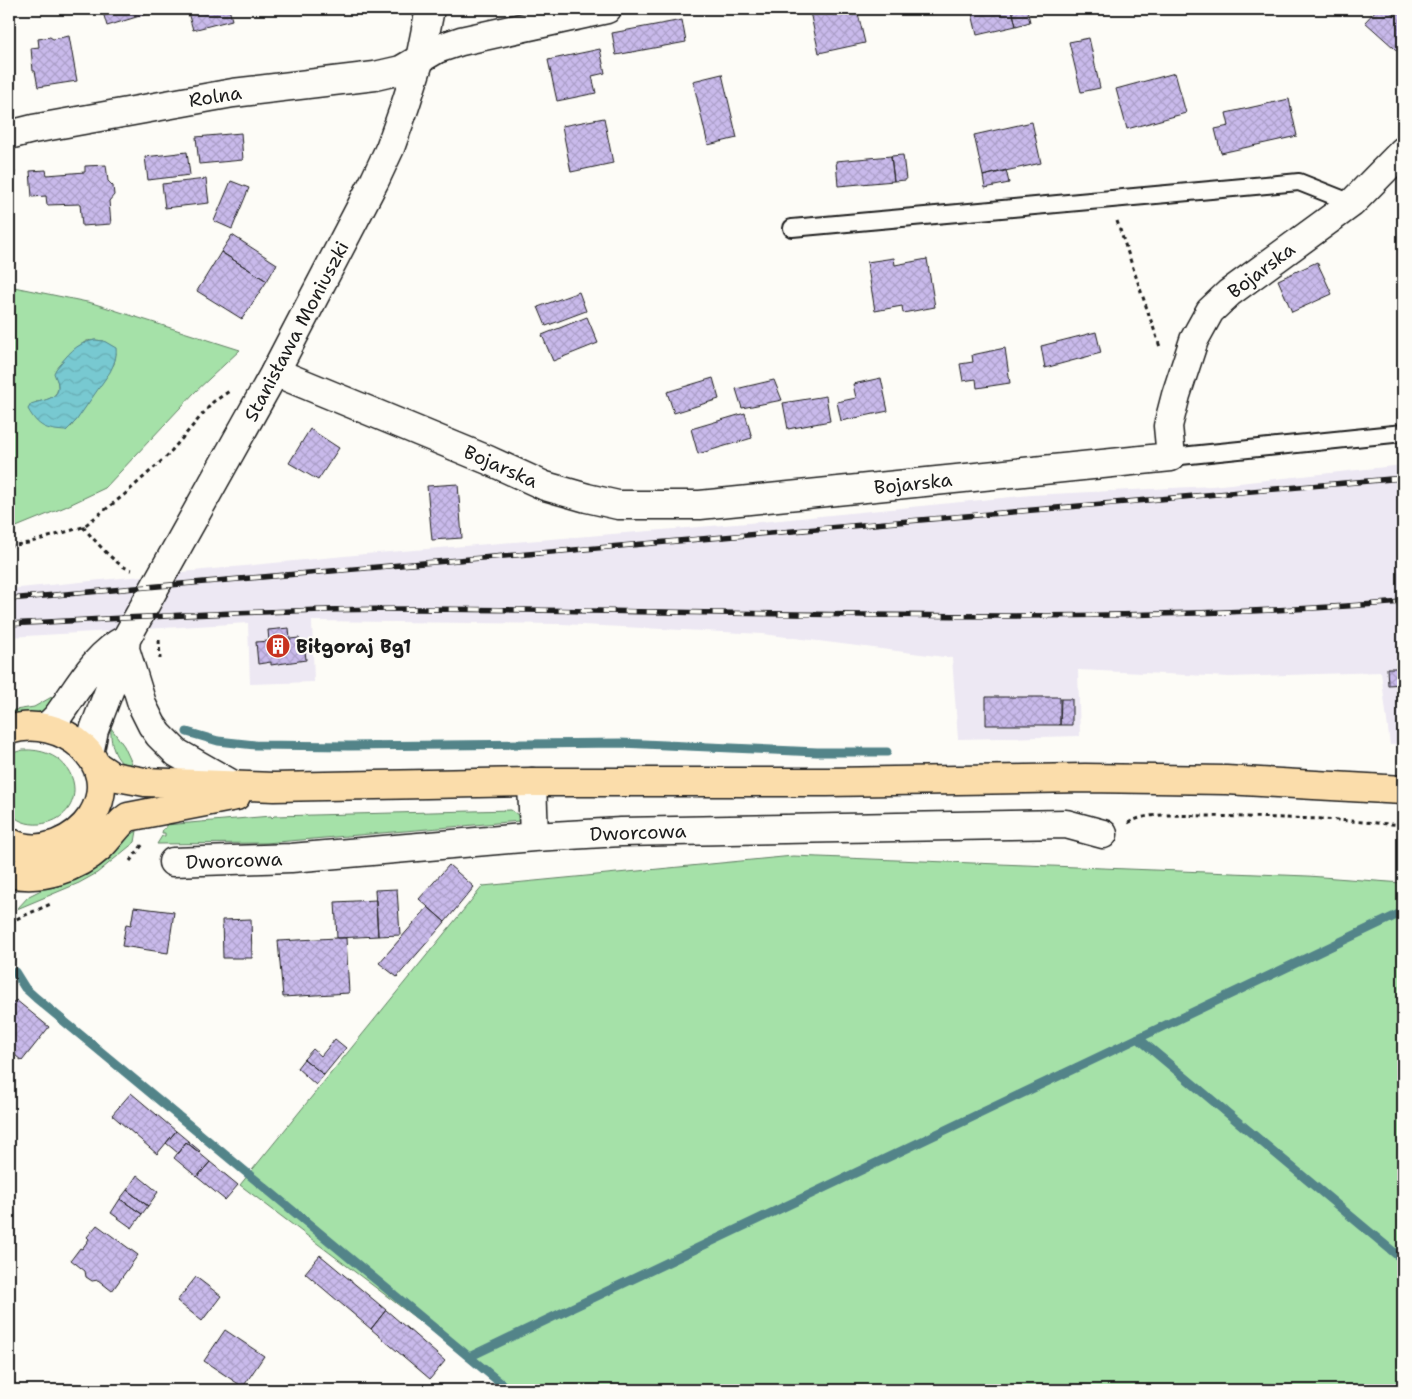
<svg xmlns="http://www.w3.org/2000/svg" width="1412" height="1399" font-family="'Shantell Sans',sans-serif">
<defs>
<pattern id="water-waves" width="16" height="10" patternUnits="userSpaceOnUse" patternTransform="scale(1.25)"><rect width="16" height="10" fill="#78c9d1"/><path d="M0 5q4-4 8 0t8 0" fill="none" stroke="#67acb3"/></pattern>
<pattern id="building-cross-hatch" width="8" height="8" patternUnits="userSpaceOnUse" patternTransform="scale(1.25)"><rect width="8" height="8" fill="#c9baeb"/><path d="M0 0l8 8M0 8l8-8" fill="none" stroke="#ac9fc9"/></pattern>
</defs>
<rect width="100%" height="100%" fill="#fdfcf7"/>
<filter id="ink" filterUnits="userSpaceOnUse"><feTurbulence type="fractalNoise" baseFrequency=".02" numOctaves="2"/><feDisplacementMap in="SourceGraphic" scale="10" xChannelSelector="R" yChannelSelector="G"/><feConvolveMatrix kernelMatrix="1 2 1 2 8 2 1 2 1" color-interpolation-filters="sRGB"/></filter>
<g filter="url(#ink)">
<!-- built -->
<path fill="#ede8f3" d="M1403,465v279l-13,1 -9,-73 -151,5 -152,-7 2,66 -122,3 -6,-81 -189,-24 -201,-10 -250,-3 2,61 -64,2 -2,-61 -239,14v-48l356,-35 395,-32 271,-27 181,-9z"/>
<!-- grass -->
<path fill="#a5e1a8" stroke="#607e62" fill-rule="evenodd" d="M9,286l83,17 148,47 -45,42 -90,96 -40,19 -56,23zM95,340l9,1 12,12 -2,11 -43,63 -35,-25c10,-1 23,-5 22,-17 0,-5 -4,-9 -2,-15 1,-5 25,-27 31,-29 2,-1 5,0 8,-1z
M57,694c-2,3 -3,8 -6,11 -9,10 -30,10 -42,12v-6l25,-4z
M111,728l13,18 11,24c-19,-5 -25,-24 -24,-42z
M23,750c60,-3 69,68 17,74 -13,1 -23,-3 -31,-12v-58z
M511,810l7,5 2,6 -254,22 -109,1 5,-8h3v-3h-3l1,-4 3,-1v-3l105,-9 1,2 2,-2z
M137,831l-2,11 -38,31 -18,10 -62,26 12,-13 22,-11z
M793,856l515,20 95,7v507h-892l-271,-205 243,-299z"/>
<!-- water -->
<path fill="url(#water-waves)" stroke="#538489" d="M95,340l9,1 12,7c1,9 -2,16 -6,24l-34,49 -10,10c-20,-1 -28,-4 -38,-22l3,-5c10,-4 29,-4 27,-19 0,-4 -3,-8 -4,-12l2,-4c12,-14 19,-26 39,-29z"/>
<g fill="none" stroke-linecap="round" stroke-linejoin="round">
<!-- stream -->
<path stroke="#538489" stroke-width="9" d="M187,732l31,9 37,4 94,1 272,-3 196,9h70
M15,972l10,16 11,10 473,392
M1138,1038l265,222
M469,1357l934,-445"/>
</g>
<!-- building -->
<path fill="url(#building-cross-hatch)" stroke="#1c1c1c" d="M102,9h50l1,3 -46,14z
M187,9h42l3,11 -39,10z
M826,9h31l8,34 -46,10 -9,-41z
M971,9h41l4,17 -39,9z
M1012,9h15l3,13 -14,4z
M1377,9h10l8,7 8,-7v47l-38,-34z
M682,20l4,22 -70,13 -4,-22z
M69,36l8,45 -39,6 -3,-16h-2l-2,-23 8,-1 -1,-8 12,-2 3,2z
M1089,38l11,50 -19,4 -12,-50z
M600,49l5,24 -13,3 4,17 -39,8 -9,-41z
M1175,73l11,40 -59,16 -11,-40z
M722,74l15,64 -29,7 -15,-64z
M1289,99l8,37 -76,17 -6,-24 14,-3 -3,-13z
M604,118l9,45 -42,9 -9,-46z
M1032,122l9,41 -58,13 -9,-41z
M241,133l2,27 -44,4 -3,-27z
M9,145l6,28 -6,1z
M187,152l3,23 -42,5 -3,-23z
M903,155l3,25 -12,1 -3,-25z
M891,156l3,25 -56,5 -2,-25z
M106,165l2,16 5,5 1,9 -5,6 2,23 -29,2 -2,-22 -33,1 -1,-9 -14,1 -2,-26 16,-1 1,5 38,-3v-6z
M1006,170l3,13 -24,5 -2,-12z
M206,179l3,24 -44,5 -3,-24z
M231,181l18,7 -17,41 -18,-8z
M232,235l45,29 -10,17 -46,-29z
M221,252l46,29 -25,38 -45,-28z
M894,258l1,7 32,-6 8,48 -32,6 -1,-7 -27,5 -8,-49z
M1317,262l15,32 -40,18 -14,-32z
M579,292l7,19 -40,15 -8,-19z
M587,317l11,26 -45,18 -11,-26z
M1096,332l5,21 -56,15 -4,-22z
M1005,348l5,35 -33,5 -1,-9 -13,2 -3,-17 13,-2 -1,-7z
M713,378l6,21 -45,14 -7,-21z
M881,378l7,33 -47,10 -4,-19 19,-4 -3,-14z
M774,380l8,20 -40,8 -6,-19z
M826,396l4,25 -42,8 -5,-26z
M745,413l7,25 -54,16 -7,-25z
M310,429l29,19 -21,32 -29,-17z
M458,484l4,54 -30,2 -5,-54z
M289,628l1,11 9,-1 1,12h5l1,10 -35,5v-3l-13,2 -2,-22 13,-1 -1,-11z
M1387,668h16v16l-15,1z
M986,697h74v28h-74z
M1061,699h11v26h-12z
M449,865l25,22 -29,35 -26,-23z
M397,889l3,46 -22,1 -3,-46z
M376,900l2,36 -41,2 -2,-36z
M134,907l40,5 -6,41 -46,-7 4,-22 5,1z
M428,907l17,15 -48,55 -18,-14z
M251,919l1,39h-29l-1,-38z
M337,938h9l3,55 -66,4 -5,-56z
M16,1000l33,27 -27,34 -13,-11v-42z
M335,1039l11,9 -22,27 -20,-16 9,-10 8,7z
M304,1059l20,16 -8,10 -19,-17z
M131,1093l45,38 -19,23 -45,-39z
M176,1131l24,20 -1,1 -13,-10 -8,11 -12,-10z
M186,1142l24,20 -13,15 -23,-19z
M210,1162l28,23 -13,15 -28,-23z
M137,1175l21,17 -10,14 -21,-16z
M127,1190l21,16 -6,8 -22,-15z
M120,1199l22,15 -10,14 -21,-15z
M97,1225l41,30 -26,36 -14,-11 -6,1 -6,-4 -1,-6 -14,-11 9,-12 2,1 7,-10 -2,-2z
M320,1255l66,55 -15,19 -66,-56z
M196,1277l25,19 -19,25 -25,-20z
M386,1310l59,51 -15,18 -59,-50z
M225,1330l39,26 -21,31 -39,-26z"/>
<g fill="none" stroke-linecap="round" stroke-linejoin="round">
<defs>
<path id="service" d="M792,228l507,-46 53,21
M1171,457l232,-24"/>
<path id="minor" d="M9,135l24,-6 200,-36 142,-17 26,-6 36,-21 24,-8 146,-32
M275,372l213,88 57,26 42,12 31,7h82l471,-48 -3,-31 8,-31 18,-55 16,-29 19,-18 123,-90 51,-52
M532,782l2,55
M173,862l118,-4 243,-21 87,-5 445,-8 37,10"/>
<path id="tertiary" d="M125,649l18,58 9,18 7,10 18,18 58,33
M43,727l7,-3 7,-7c20,-27 37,-62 69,-78
M89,754l5,-24 31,-81 1,-10 149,-267 100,-192 15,-32 15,-42 15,-47 10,-50"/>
<path id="primary" d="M9,730c51,-17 116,32 83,86 -9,14 -20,22 -35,28 -16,6 -33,6 -48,-2
M97,766l15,10 33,6 129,5 258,-5h295l258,-4 141,2 177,10
M9,873c32,7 67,-4 91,-26 8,-8 15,-18 23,-26l5,-4 108,-21"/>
</defs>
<!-- service casing -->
<use href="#service" stroke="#1c1c1c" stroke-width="20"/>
<!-- minor casing -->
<use href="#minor" stroke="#1c1c1c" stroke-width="31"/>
<!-- tertiary casing -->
<use href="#tertiary" stroke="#1c1c1c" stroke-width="31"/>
<!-- primary casing -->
<use href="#primary" stroke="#1c1c1c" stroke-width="31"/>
<!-- path -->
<path stroke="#1c1c1c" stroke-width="3" stroke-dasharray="4 4" stroke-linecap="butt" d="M1117,221l43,126
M83,527c11,12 33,40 49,43
M9,546l19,-3 55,-16 41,-32 43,-39 46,-54 18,-12
M159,640l1,19
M1128,823c13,-7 24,-8 39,-8l157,4 79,6
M130,861l13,-17
M9,919l5,1 39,-17
M9,930l5,-10"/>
<!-- service -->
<use href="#service" stroke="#fdfcf7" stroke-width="16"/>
<!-- minor -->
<use href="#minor" stroke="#fdfcf7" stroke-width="28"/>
<!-- tertiary -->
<use href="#tertiary" stroke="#fdfcf7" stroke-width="28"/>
<!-- primary -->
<use href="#primary" stroke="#fbddab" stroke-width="28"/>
<defs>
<path id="rail" d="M9,599l1394,-121
M9,624c135,-7 271,-15 406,-15 330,1 659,19 988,-7"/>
</defs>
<!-- rail casing -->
<use href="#rail" stroke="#1c1c1c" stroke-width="5.5"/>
<!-- rail -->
<use href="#rail" stroke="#fdfcf7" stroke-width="4" stroke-dasharray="11" stroke-linecap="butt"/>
</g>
</g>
<!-- icons -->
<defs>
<symbol id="building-disc" viewBox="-11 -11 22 22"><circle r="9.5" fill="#c8321e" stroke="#fdfcf7"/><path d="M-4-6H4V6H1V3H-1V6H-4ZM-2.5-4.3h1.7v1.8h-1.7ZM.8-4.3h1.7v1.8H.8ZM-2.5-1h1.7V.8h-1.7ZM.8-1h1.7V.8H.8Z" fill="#fff"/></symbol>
</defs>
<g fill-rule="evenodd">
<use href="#building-disc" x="264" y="632" width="28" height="28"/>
</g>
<g text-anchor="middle" stroke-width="4" stroke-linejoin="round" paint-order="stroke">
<!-- street labels -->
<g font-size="19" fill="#1c1c1c" stroke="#fdfcf7">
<text transform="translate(215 96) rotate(-9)" y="7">Rolna</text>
<text transform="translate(1261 270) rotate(-37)" y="7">Bojarska</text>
<text transform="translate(296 331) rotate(-62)" y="7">Stanisława Moniuszki</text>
<text transform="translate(501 466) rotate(24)" y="7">Bojarska</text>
<text transform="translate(913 483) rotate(-6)" y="7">Bojarska</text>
<text transform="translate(638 832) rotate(-2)" y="7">Dworcowa</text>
<text transform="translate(234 860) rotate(-2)" y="7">Dworcowa</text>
</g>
<!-- poi labels -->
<g font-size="19" font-weight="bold" fill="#1c1c1c" stroke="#fdfcf7" text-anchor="start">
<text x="296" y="653">Biłgoraj Bg1</text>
</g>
</g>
<!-- margin -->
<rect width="1412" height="1399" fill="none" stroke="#fdfcf7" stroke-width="30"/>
<rect x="15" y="15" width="1382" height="1369" fill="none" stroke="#1c1c1c" stroke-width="2" filter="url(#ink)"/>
</svg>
